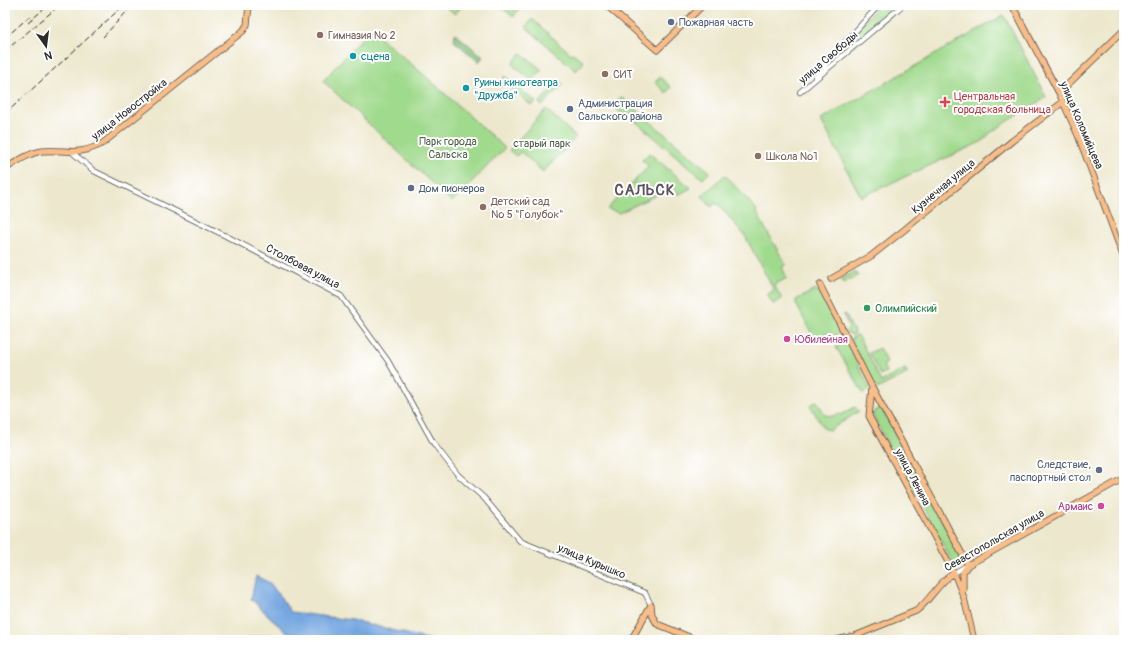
<svg xmlns="http://www.w3.org/2000/svg" width="1129" height="645" font-family="Pangolin,sans-serif">
<rect width="100%" height="100%" fill="#fff"/>
<filter id="ink" filterUnits="userSpaceOnUse"><feTurbulence type="fractalNoise" baseFrequency=".025" numOctaves="2"/><feDisplacementMap in="SourceGraphic" scale="8" xChannelSelector="R" yChannelSelector="G"/><feConvolveMatrix kernelMatrix="1 2 1 2 8 2 1 2 1" color-interpolation-filters="sRGB"/></filter>
<filter id="wash" filterUnits="userSpaceOnUse"><feTurbulence type="fractalNoise" baseFrequency=".012" numOctaves="4" result="noise"/><feDisplacementMap in="SourceGraphic" scale="16" xChannelSelector="R" yChannelSelector="G"/><feGaussianBlur stdDeviation="0.9" result="paint"/><feColorMatrix in="noise" values="0 0 0 0 0 0 0 0 0 0 0 0 0 0 0 0 0 1.4 0 .05"/><feComposite in="paint" operator="in"/></filter>
<g filter="url(#wash)">
<rect width="100%" height="100%" fill="#ede8cd"/>
<!-- green -->
<path fill="#a0da8d" stroke="#66825c" d="M446,5h17l-8,9 -10,-8z
M499,5h15l5,4 -6,8z
M879,5h24l-59,49 -5,-4z
M1004,15l42,82 -56,36 -7,8 -122,56 -40,-77z
M532,19l39,35 2,-1 11,9 -8,9 -50,-44z
M370,29l53,45 82,74 -53,54 -129,-121z
M521,53l21,17 -10,11 -20,-17z
M505,76l31,26 -4,4 -30,-26z
M660,77l11,10 -5,6 -11,-11z
M560,81l3,4 -21,21 -3,-3z
M621,97l89,75 -7,7 -76,-65 -2,2 -12,-10z
M546,109l30,28 -33,35 -22,-20 -5,4 -7,-6z
M649,153l42,35 -13,7 -5,-8 -54,26 -12,-4 42,-43 -7,-6z
M725,175l32,35 -1,2 30,53 -4,2 5,11 -13,7 8,14 -9,5 -6,-9 7,-5 -29,-54 -28,-33 -6,4 -9,-11z
M855,272l4,3 -16,8 -3,-4z
M815,290l4,1 21,41 -8,7 -3,-6 -14,7 -19,-36v-4z
M845,314l10,20 -2,1 -6,-2 -1,-3 3,-3 -6,-12z
M858,335l23,47 24,-13 3,4 -31,16 -26,-48v-3z
M843,342l4,1 23,45 -5,5h-2l-27,-46z
M879,348l8,15 -4,2 3,7 -6,3 -11,-22z
M817,401l8,14 7,1 6,-2 3,1 14,-8 4,4 -29,19 -6,-1 -14,-24z
M881,408l28,52 -6,5 -5,-1 -25,-49 1,-4z
M911,465l53,96 -6,5 -4,-1 -51,-94z"/>
<!-- forest -->
<path fill="#80ba78" stroke="#567252" d="M455,33l28,24 -4,5 -25,-21z"/>
<!-- water -->
<path fill="#74a6e0" stroke="#506886" d="M256,576l14,7 21,29 61,8 79,20h-137l-43,-41z"/>
</g>
<g filter="url(#ink)">
<g fill="none" stroke-linecap="round" stroke-linejoin="round">
<defs>
<path id="minor" d="M815,76l64,-71
M800,92l103,-87
M73,153l21,18 132,65 115,60 47,65 46,83 24,31 26,23 36,43 125,52 6,12
M954,573l14,-8"/>
<path id="major" d="M606,5l51,45 46,-45
M1012,5l47,88 19,42 46,123
M1059,93l65,-63
M5,169c11,-7 24,-16 37,-18 25,-2 36,6 61,-8l140,-112 4,-6 2,-20
M831,279l40,-23 33,-26 108,-89 51,-39
M820,285l52,102 96,178
M872,388l-3,28 85,157 10,25 10,42
M963,590v-18l5,-7 156,-87
M651,605l1,10 5,9 40,16
M631,640l20,-35
M836,640l19,-4 61,-25c15,-11 22,-29 38,-38"/>
</defs>
<!-- minor casing -->
<use href="#minor" stroke="#484743" stroke-width="6"/>
<!-- major casing -->
<use href="#major" stroke="#484743" stroke-width="7"/>
<!-- minor -->
<use href="#minor" stroke="#fff" stroke-width="4.5"/>
<!-- major -->
<use href="#major" stroke="#f8bd88" stroke-width="5.5"/>
<!-- rail -->
<path stroke="#2b2b2b" stroke-width="1" stroke-dasharray="6 3" stroke-linecap="butt" d="M28,23l20,-18
M103,37l30,-32
M5,38l25,-22
M5,51l55,-46
M5,114l119,-109"/>
</g>
</g>
<!-- markers -->
<g fill="#5c6f8a" stroke="#fff" stroke-width="1.5">
<circle cx="671" cy="22" r="4"/>
<circle cx="570" cy="109" r="4"/>
<circle cx="411" cy="188" r="4"/>
<circle cx="1099" cy="470" r="4"/>
</g>
<g fill="#8d6e63" stroke="#fff" stroke-width="1.5">
<circle cx="320" cy="35" r="4"/>
<circle cx="605" cy="74" r="4"/>
<circle cx="758" cy="156" r="4"/>
<circle cx="483" cy="207" r="4"/>
</g>
<g fill="#0f9aa8" stroke="#fff" stroke-width="1.5">
<circle cx="353" cy="56" r="4"/>
<circle cx="466" cy="88" r="4"/>
</g>
<path fill="#e0444e" stroke="#fff" stroke-width="1.5" d="M943 96h4v4h4v4h-4v4h-4v-4h-4v-4h4z"/>
<circle fill="#2e9e5b" stroke="#fff" stroke-width="1.5" cx="867" cy="308" r="4"/>
<g fill="#d1479c" stroke="#fff" stroke-width="1.5">
<circle cx="787" cy="339" r="4"/>
<circle cx="1101" cy="506" r="4"/>
</g>
<g text-anchor="middle" stroke-width="4" stroke-linejoin="round" paint-order="stroke">
<!-- service labels -->
<g font-size="11" fill="#4e5e75" stroke="#fff" text-anchor="start">
<text x="679" y="26">Пожарная часть</text>
<text x="578" y="107">Администрация<tspan x="578" dy="13">Сальского района</tspan></text>
<text x="419" y="192">Дом пионеров</text>
<text x="1091" y="468" text-anchor="end">Следствие,<tspan x="1091" dy="13">паспортный стол</tspan></text>
</g>
<!-- education labels -->
<g font-size="11" fill="#785e54" stroke="#fff" text-anchor="start">
<text x="328" y="39">Гимназия № 2</text>
<text x="613" y="78">СИТ</text>
<text x="766" y="160">Школа №1</text>
<text x="491" y="205">Детский сад<tspan x="491" dy="13">№ 5 "Голубок"</tspan></text>
</g>
<!-- culture labels -->
<g font-size="11" fill="#0d838f" stroke="#fff" text-anchor="start">
<text x="361" y="60">сцена</text>
<text x="474" y="86">Руины кинотеатра<tspan x="474" dy="13">"Дружба"</tspan></text>
</g>
<!-- street labels -->
<g font-size="11" fill="#2b2b2b" stroke="#fff">
<text transform="translate(828 57) rotate(-41)" y="4">улица Свободы</text>
<text transform="translate(129 109) rotate(-38)" y="4">улица Новостройка</text>
<text transform="translate(1082 125) rotate(67)" y="4">улица Коломийцева</text>
<text transform="translate(943 186) rotate(-40)" y="4">Кузнечная улица</text>
<text transform="translate(303 266) rotate(28)" y="4">Столбовая улица</text>
<text transform="translate(913 477) rotate(62)" y="4">улица Ленина</text>
<text transform="translate(994 540) rotate(-30)" y="4">Севастопольская улица</text>
<text transform="translate(592 561) rotate(23)" y="4">улица Курышко</text>
</g>
<!-- health labels -->
<g font-size="11" fill="#be3a42" stroke="#fff" text-anchor="start">
<text x="954" y="100">Центральная<tspan x="954" dy="13">городская больница</tspan></text>
</g>
<!-- park labels -->
<g font-size="11" fill="#4e6048" stroke="#fff">
<text x="448" y="145">Парк города<tspan x="448" dy="13">Сальска</tspan></text>
<text x="542" y="147">старый парк</text>
</g>
<!-- leisure labels -->
<g font-size="11" fill="#27864d" stroke="#fff" text-anchor="start">
<text x="875" y="312">Олимпийский</text>
</g>
<!-- hotel labels -->
<g font-size="11" fill="#b23c85" stroke="#fff" text-anchor="start">
<text x="795" y="343">Юбилейная</text>
<text x="1093" y="510" text-anchor="end">Армаис</text>
</g>
<!-- district labels -->
<g font-size="15" font-weight="bold" letter-spacing="1" fill="#5f5360" stroke="#fff">
<text x="645" y="195">САЛЬСК</text>
</g>
</g>
<!-- margin -->
<rect width="1129" height="645" fill="none" stroke="#fff" stroke-width="20"/>
<!-- north arrow -->
<g transform="translate(46 46) rotate(166)" stroke="#ffffff" stroke-width="3" paint-order="stroke">
<path d="M0-3L7 15L0 10L-7 15Z" fill="#2b2b2b"/>
<text y="-6" font-size="11" font-weight="bold" text-anchor="middle" fill="#2b2b2b">N</text>
</g>
</svg>
